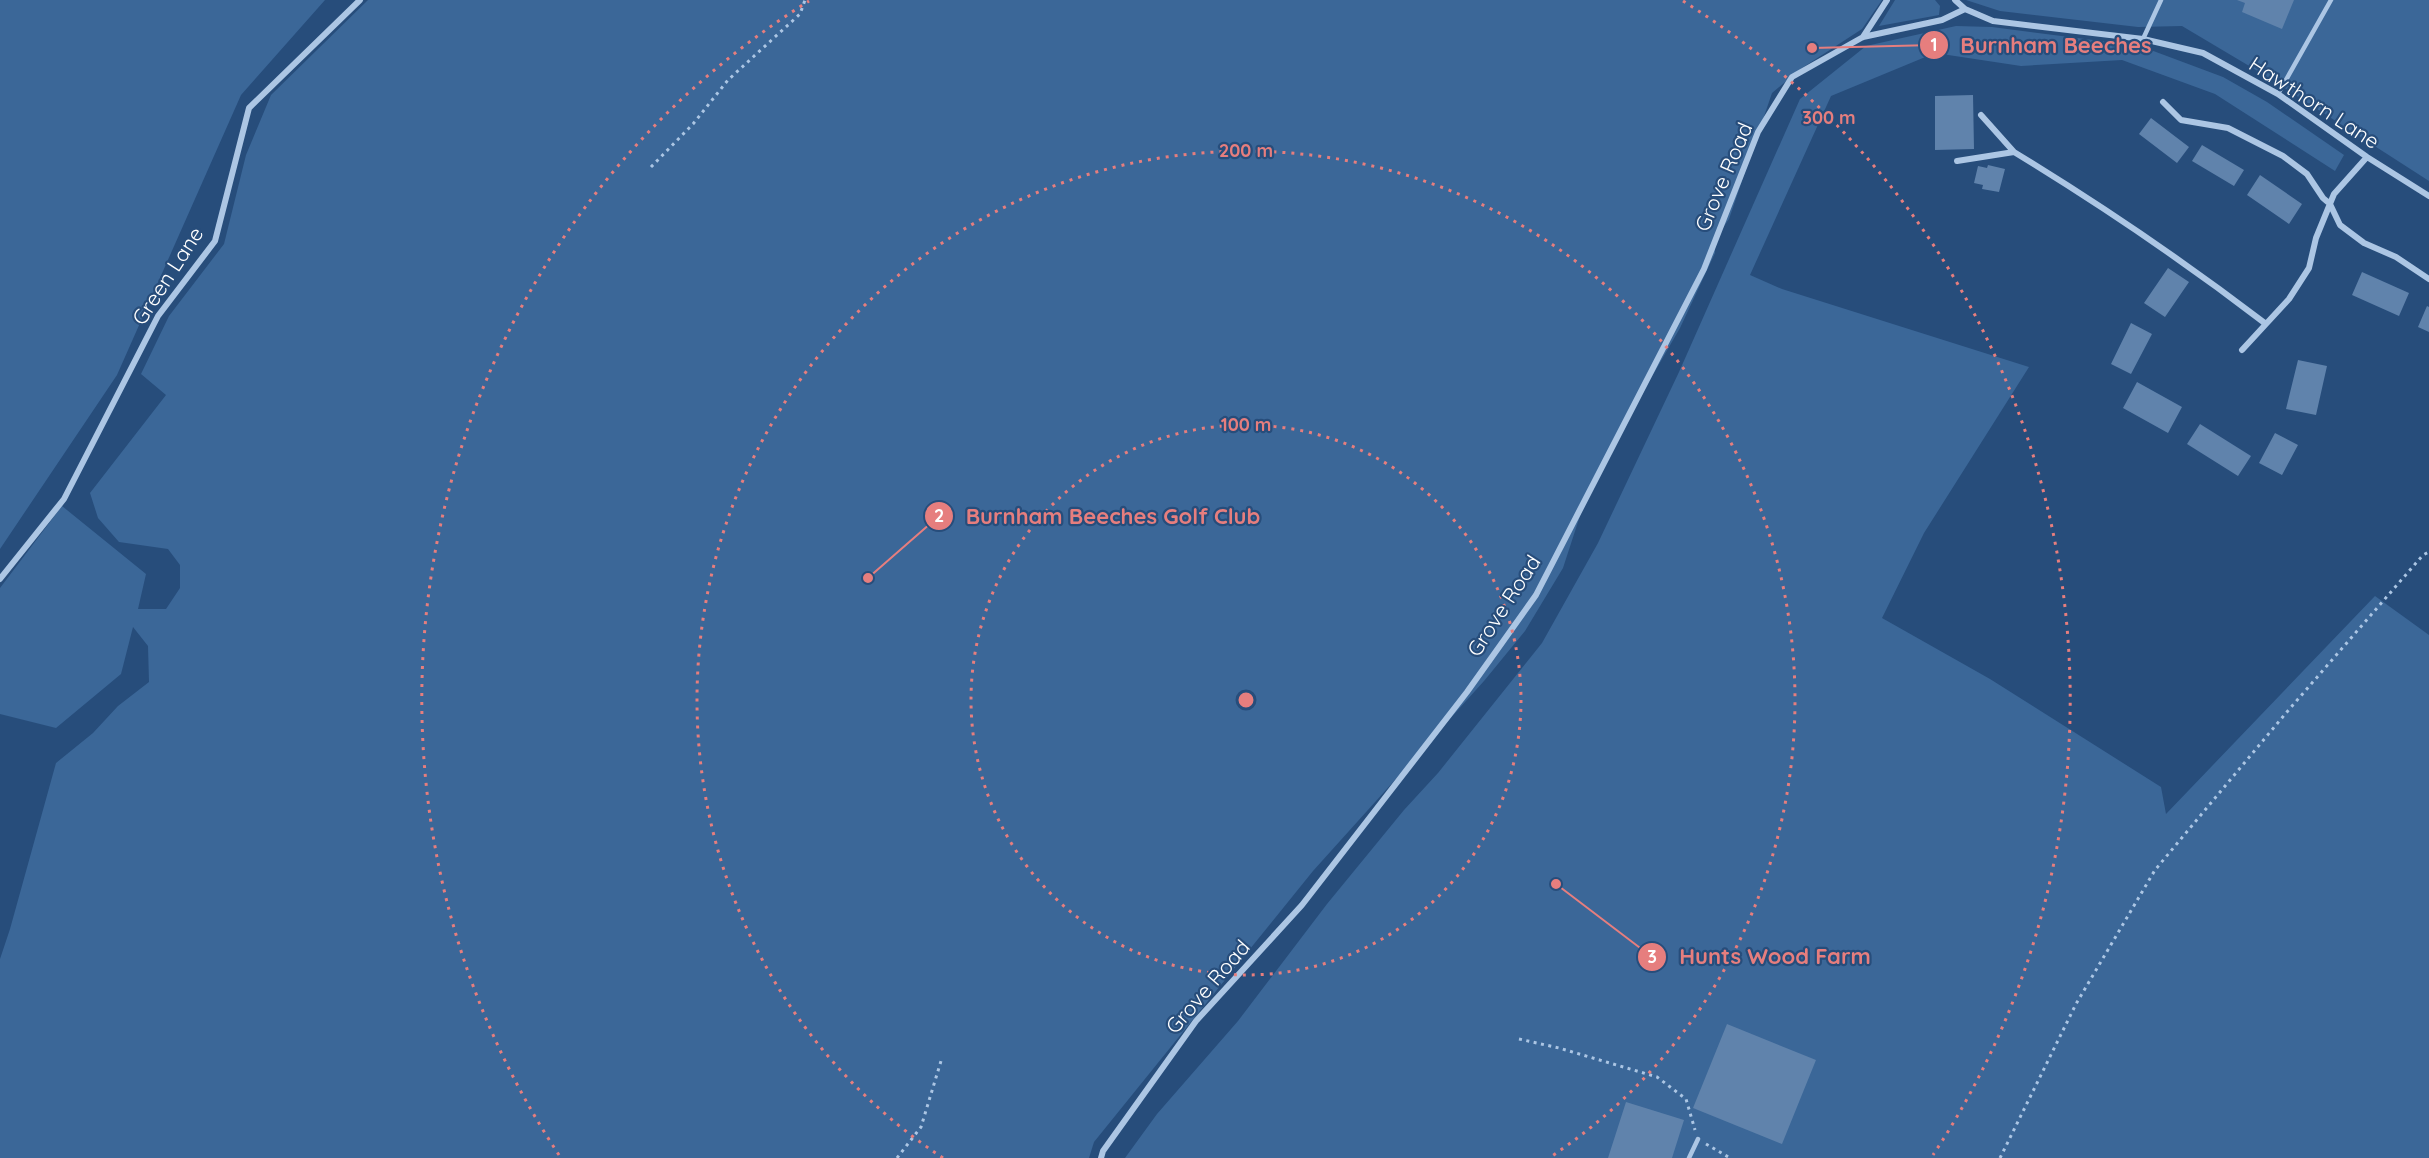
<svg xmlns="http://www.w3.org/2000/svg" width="2429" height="1158" font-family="Quicksand,sans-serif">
<rect width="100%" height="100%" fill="#274d7b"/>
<!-- green -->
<path fill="#3b6798" d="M0,0h325l-84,95 -124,280 -117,174z
M368,0h1514l-20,29 -60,39 -30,25 -43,126 -14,20v14l-35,75 -89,154 -28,86 -38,63 -41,50 -171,190 -219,271 -5,16h-1089v-199l10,-30 46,-166 37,-30 25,-27 31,-24 -1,-36 -15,-19 -12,47 -65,54 -56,-14v-126l62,-82 84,68 -8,35h28l14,-21v-23l-12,-16 -49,-7 -21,-24 -8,-25 76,-98 -25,-21 28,-58 55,-72 22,-89 25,-60z
M1895,0h40l5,6 -1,9 -60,11z
M1966,0h463v181l-168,-108 -79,-47 -44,1 -138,-16z
M1956,26l36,1 148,19 83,31 44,25 77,53 -9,16 -120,-77 -93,-34 -101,6 -86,-13 -104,43 -81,179 32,14 247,78 -105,166 -42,85 108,61 171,108 5,27 209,-218 54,39v523h-1304l32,-44 81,-93 89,-117 77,-94 34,-37 104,-130 56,-100 81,-171 121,-273 66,-53z"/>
<!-- building -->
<path fill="#6083ac" d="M2237,0h57l-12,29 -40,-17 3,-9z
M1973,95l1,54 -39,1v-54z
M2151,118l38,29 -12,16 -38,-29z
M2202,145l42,25 -10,16 -42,-25z
M1988,165l17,4 -6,23 -17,-3 1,-4 -9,-2 4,-17 9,2z
M2260,175l42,29 -13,20 -42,-29z
M2168,268l21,14 -24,35 -21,-14z
M2362,272l47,21 -10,23 -47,-21z
M2427,306l2,1v25l-11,-5z
M2131,323l21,11 -21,40 -20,-10z
M2298,360l29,6 -11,49 -30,-6z
M2137,382l45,25 -14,26 -45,-25z
M2200,424l51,32 -13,20 -51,-32z
M2275,433l23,12 -16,30 -23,-12z
M1727,1024l89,36 -34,84 -89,-36z
M1626,1102l58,18 -12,38h-64z"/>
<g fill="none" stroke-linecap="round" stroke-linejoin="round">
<!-- path -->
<path stroke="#acc6e4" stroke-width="3" stroke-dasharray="3 4.5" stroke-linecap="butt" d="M651,167l42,-43 35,-44 72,-66 5,-14
M1519,1039l40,9 98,29 29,22 9,31
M1706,1144l24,14
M897,1158l24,-31 20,-66
M2000,1158l76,-154 79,-134 131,-157 137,-158 6,-3"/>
<!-- service -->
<path stroke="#acc6e4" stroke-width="4.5" d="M2143,39l18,-39
M2278,94l53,-94
M1689,1158l9,-19"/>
<!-- minor -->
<path stroke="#acc6e4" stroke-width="6" d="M1955,0l10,9 28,12 150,18 60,14 75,41 89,63 62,39
M1863,37l24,-37
M2163,102l18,18 47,8 55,28 24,18 16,24 7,6 10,21 24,18 32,14 33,22
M2014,152c87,53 171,110 252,172
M1957,161l57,-9 -33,-37
M2242,350l47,-51 20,-31 7,-30 18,-44 33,-37
M0,579l64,-80 94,-183 57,-75 34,-133 111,-108
M1101,1158l2,-7 93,-130 106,-116 165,-213 69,-97 168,-326 54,-137 34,-55 71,-40 79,-17 23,-11"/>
</g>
<!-- distance rings -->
<g fill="none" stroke="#e67e7e" stroke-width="3" stroke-dasharray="3 6">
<circle cx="1246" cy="700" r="275"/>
<path d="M943 1158A549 549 0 1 1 1549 1158"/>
<path d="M559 1155A824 824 0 0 1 809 1M1683 1A824 824 0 0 1 1933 1155"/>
</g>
<g text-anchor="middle" stroke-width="4.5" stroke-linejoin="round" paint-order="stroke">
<!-- street labels -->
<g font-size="21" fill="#fff" stroke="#274d7b">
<text transform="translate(2314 103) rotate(33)" y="7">Hawthorn Lane</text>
<text transform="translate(1724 177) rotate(-67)" y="7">Grove Road</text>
<text transform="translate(168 276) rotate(-57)" y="7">Green Lane</text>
<text transform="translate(1504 606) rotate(-57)" y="7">Grove Road</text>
<text transform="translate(1208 987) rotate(-49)" y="7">Grove Road</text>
</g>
</g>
<circle cx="1246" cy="700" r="9" fill="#e67e7e" stroke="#274d7b" stroke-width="3"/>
<g font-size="18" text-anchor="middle" font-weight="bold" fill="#e67e7e" stroke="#274d7b" stroke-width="4.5" stroke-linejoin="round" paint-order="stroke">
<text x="1829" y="124">300 m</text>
<text x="1246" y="157">200 m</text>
<text x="1246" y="431">100 m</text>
</g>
<!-- callouts -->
<path fill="none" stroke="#e67e7e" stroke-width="2" d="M1812 48L1934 45M868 578L939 516M1556 884L1652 957"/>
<g fill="#e67e7e" stroke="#274d7b" stroke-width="2">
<circle cx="1812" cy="48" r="6"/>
<circle cx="868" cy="578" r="6"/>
<circle cx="1556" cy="884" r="6"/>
<circle cx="1934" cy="45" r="15"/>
<circle cx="939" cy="516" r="15"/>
<circle cx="1652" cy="957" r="15"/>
</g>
<g font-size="18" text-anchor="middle" font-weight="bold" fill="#fff">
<text x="1934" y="51">1</text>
<text x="939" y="522">2</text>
<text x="1652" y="963">3</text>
</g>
<g font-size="22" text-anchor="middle" font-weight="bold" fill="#e67e7e" stroke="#274d7b" stroke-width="4.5" stroke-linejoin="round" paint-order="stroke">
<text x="2056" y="53">Burnham Beeches</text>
<text x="1113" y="524">Burnham Beeches Golf Club</text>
<text x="1775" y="964">Hunts Wood Farm</text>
</g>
</svg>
